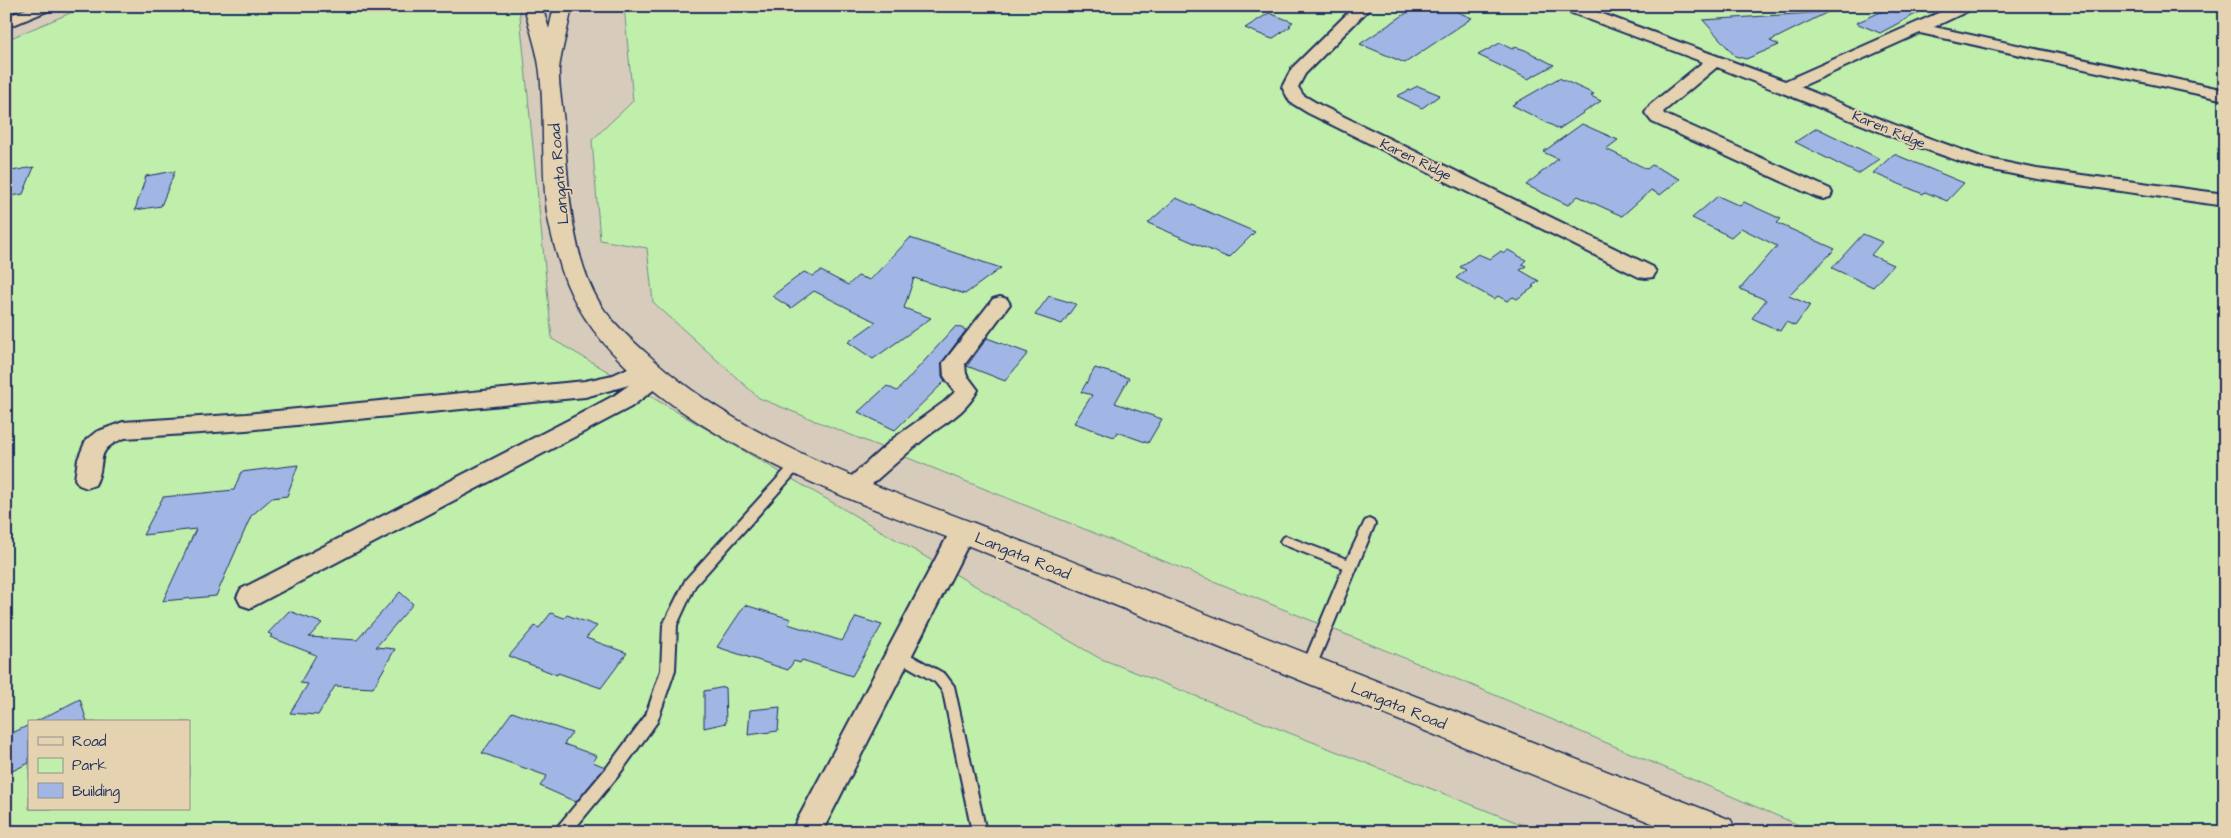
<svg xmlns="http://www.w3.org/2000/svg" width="2231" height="838" font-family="'Architects Daughter',sans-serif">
<rect width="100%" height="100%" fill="#d7ccbb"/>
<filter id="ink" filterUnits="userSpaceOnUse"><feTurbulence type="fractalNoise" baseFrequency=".02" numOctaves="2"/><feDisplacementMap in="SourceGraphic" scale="10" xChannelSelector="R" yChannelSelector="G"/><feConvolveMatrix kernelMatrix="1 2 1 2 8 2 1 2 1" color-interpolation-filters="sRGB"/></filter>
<g filter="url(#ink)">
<!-- green -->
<path fill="#c0eeab" stroke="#6e8e84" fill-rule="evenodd" d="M87,6h432l33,333 547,319 442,174h-1535v-792zM29,722h160v87h-160z
M624,6h1601v826h-410l-346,-148 -710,-286 -106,-96 -6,-54 -47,-8 -8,-100 41,-39z"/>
<!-- building -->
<path fill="#a2b6e5" stroke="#1b2f5e" d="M1417,6h26l29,12 -67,45 -45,-19z
M1894,6l35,1 -49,26 -24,-10z
M1828,12l-58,29 9,4 -33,14 -11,-3 -32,-36z
M1269,13l24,9 -4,3 2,1 -19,13 -27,-11z
M1500,43l12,6 4,-2 9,3 29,15 -26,14 -50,-24z
M1559,78l35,16 -3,2 10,5 -42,28 -47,-24z
M1418,86l22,9 -18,13 -25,-12z
M1582,124l36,16 -12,9 41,20 5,-4 28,14 -20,16 -9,-5 -29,26 -44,-20 -10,9 -42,-20 32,-26 -15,-7z
M1817,128l63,31 -22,15 -63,-32z
M1894,154l70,29 -17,18 -22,-9 -2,2 -50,-21z
M34,167l-11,27 -17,3v-25z
M175,171l-14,35 -26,4 11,-34z
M1718,196l22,10 4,-4 37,17 -4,4 58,26 -46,47 21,9 -15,21 -9,-4 -6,9 -28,-13 14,-18 -26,-11 37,-43 -36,-18 -10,9 -39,-19z
M1176,198l79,34 -26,26 -81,-35z
M1863,234l19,8 -11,13 22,10 -20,22 -41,-19z
M910,238l91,30 -36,26 -51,-16 -10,30 27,10 -58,41 -25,-17 28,-20 -62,-31 -23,17 -19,-12 32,-24 9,4 8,-5 27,14 10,-9 12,4z
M1508,250l18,10 -4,4 4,2 -6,4 19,11 -7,5 2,1 -17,12 -4,-2 -6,4 -9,-5 -4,3 -38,-21 10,-8 -6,-3 18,-13 12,5 11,-8 3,2z
M1049,296l27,8 -14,20 -27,-9z
M956,326l10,4 -24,32v14l3,5 -50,49 -37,-18 29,-26 10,5z
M987,338l41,15 -23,28 -38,-15z
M1095,368l34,10 -14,25 47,16 -14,24 -31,-11 -3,5 -40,-14 18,-28 -11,-3z
M298,465l-11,31 -15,2 -21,18 -35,80 -53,5 33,-72 -53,6 20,-38 71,-7 7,-18z
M400,592l13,12 -37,43 19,2 -22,39 -38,-2 -17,29 -28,-2 18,-29 -8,-1 16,-28 -46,-18 2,-2 -4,-2 21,-22 33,12 -13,14 48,3z
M745,605l46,14 -3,5 54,17 14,-24 26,8 -30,51 -50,-16 -2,3 -6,-2 -6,9 -71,-23z
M551,613l13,5 3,-3 30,11 -11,12 41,15 -26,35 -43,-15 -1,2 -48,-19 26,-30 4,2z
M725,687l1,36 -22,5v-37z
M80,699l7,23h-52z
M780,707l-2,24 -30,4 2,-25z
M512,712l60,21 -8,11 33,12 -4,6 12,5 -29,35 -36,-16 7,-10 -65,-23z
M29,725v38l-23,11v-38z"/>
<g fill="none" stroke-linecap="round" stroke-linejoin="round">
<defs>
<path id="lane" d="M798,459l4,1 2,3 -2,3 -107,120 -18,39 -2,45 -18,52 -39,54 -46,56h-17l2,-5 51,-61 38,-51 15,-45 2,-45 23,-46 108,-119z
M1369,519l4,2 2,3 -60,145 -2,4 -5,2 -5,-2 -2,-4 42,-101 -61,-24 -2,-3 2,-3 4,-2 61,23 18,-38z
M898,648l47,26 9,12 32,146h-14l-29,-140 -8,-10 -42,-24 -2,-4 2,-4z"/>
<path id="street" d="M33,6h22l-3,3 -46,19v-11z
M1355,6h17l-67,68 -7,13 5,8 17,10 333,162 3,5 -3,5 -7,1 -7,-1 -331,-164 -18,-11 -8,-15 10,-19z
M1558,6h23l204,75 169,-75h21l-3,3 -38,18 291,63v10l-305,-67 -120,54 123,49 61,22 53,11 188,25v12l-188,-27 -64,-13 -62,-22 -194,-77 -54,45 1,2 166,75 2,4 -2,4 -7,2 -7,-2 -164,-75 -7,-9 5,-8 53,-43 -142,-53z
M1000,297l7,2 3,5 -45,60 1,10 12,16c-14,25 -33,32 -54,49 -22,18 -43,37 -64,56l-8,3 -8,-3 -4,-6 4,-6 50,-45 50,-36 11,-10 -11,-16 -1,-13 50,-64z
M646,360l8,3 2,6 8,3 3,5 -3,5 -33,25 -381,201 -9,-3 -4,-8 4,-8 337,-174 37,-20 14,-10 -44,12 -339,33 -121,8c-34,13 -17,24 -30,47l-8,3 -8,-3 -4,-6 3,-20 8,-19 10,-8 27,-10 123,-8 339,-33 28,-6z
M963,521l9,3 3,7 -153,301h-31l163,-308z"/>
<path id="secondary" d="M524,6h18l7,23 5,-23h18c-3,19 -11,46 -13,63 -1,17 4,38 5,56 4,58 6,137 41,186 14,18 31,33 48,48 90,80 209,122 321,164l757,297 5,12h-62l-722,-293c-127,-48 -354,-132 -393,-278 -5,-15 -9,-32 -12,-48 -6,-46 -2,-94 -7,-140 -2,-22 -11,-45 -16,-67z"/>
</defs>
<!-- lane casing -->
<use href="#lane" stroke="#1b2f5e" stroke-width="4"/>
<!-- street casing -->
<use href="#street" stroke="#1b2f5e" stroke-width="4"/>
<!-- secondary casing -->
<use href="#secondary" stroke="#1b2f5e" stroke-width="3"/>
<!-- lane -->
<use href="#lane" fill="#e4d2b0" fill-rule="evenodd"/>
<!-- street -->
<use href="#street" fill="#e4d2b0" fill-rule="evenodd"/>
<!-- secondary -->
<use href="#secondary" fill="#e4d2b0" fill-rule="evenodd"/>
</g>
</g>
<g text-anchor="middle" stroke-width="4" stroke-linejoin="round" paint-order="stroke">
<!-- far-street labels -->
<g font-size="14" fill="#1b2f5e" stroke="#e4d2b0">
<text transform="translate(1889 129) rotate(22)" y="5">Karen Ridge</text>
<text transform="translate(1416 159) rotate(26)" y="5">Karen Ridge</text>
</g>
<!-- street labels -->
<g font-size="16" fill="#1b2f5e" stroke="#e4d2b0">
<text transform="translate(558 174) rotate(-95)" y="6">Langata Road</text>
<text transform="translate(1023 555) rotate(22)" y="6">Langata Road</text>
<text transform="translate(1399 705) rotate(22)" y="6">Langata Road</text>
</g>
</g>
<!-- margin -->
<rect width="2231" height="838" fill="none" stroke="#e4d2b0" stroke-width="25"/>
<rect x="12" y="12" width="2206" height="813" fill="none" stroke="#1b2f5e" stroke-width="2" filter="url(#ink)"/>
<!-- legend -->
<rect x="28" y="720" width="162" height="90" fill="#e4d2b0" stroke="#94918f"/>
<rect x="38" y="737" width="25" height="8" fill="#e4d2b0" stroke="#94918f"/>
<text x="72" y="746" font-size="15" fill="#1b2f5e">Road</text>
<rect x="38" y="758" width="25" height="15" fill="#c0eeab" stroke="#94918f"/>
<text x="72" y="770" font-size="15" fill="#1b2f5e">Park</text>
<rect x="38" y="783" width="25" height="15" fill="#a2b6e5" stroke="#94918f"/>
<text x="72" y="796" font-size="15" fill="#1b2f5e">Building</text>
</svg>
